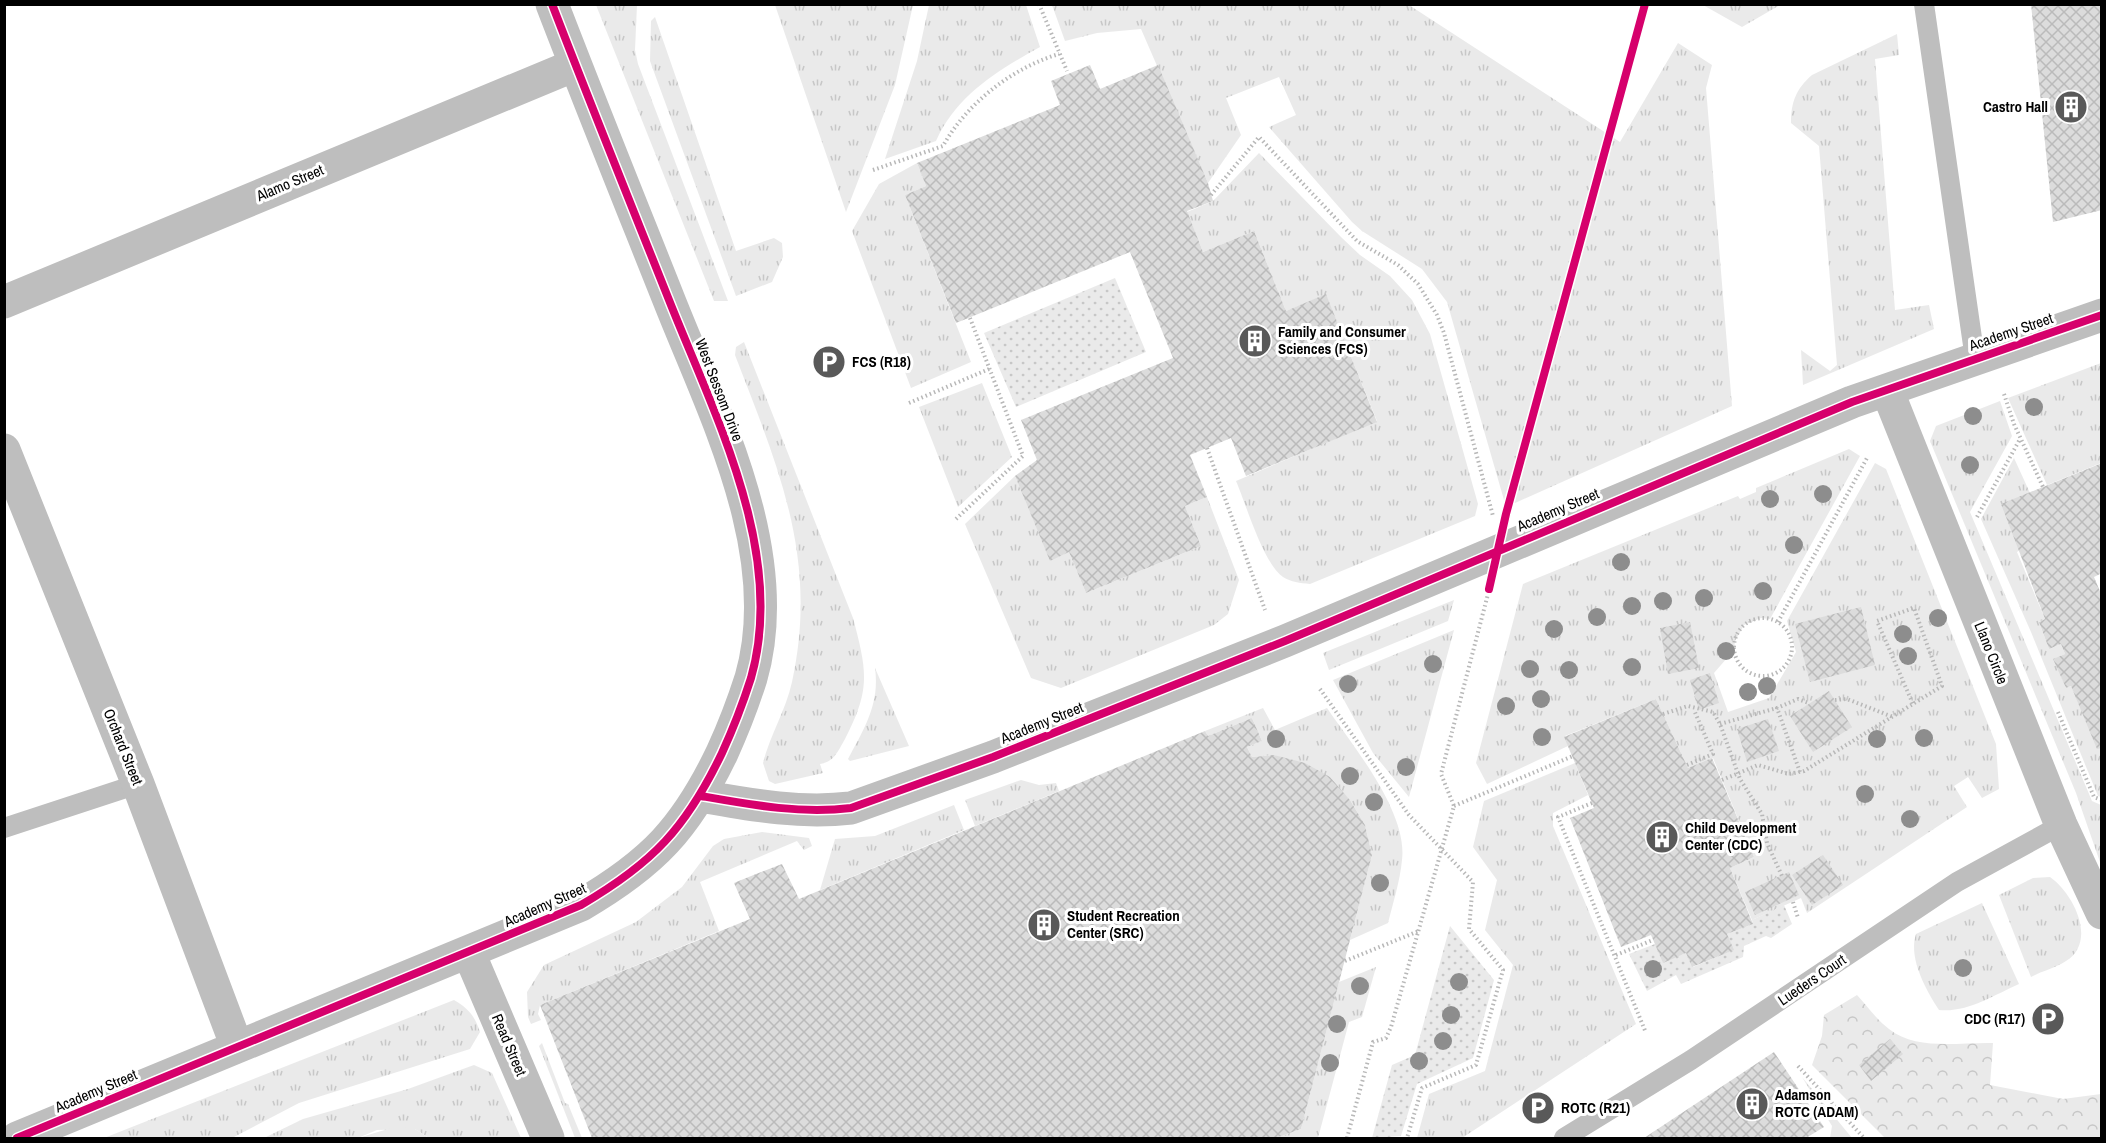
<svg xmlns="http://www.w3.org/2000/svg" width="2106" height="1143" font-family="'Archivo Narrow',sans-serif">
<defs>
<pattern id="grass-tufts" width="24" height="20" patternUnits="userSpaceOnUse" patternTransform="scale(1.5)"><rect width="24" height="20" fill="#eaeaea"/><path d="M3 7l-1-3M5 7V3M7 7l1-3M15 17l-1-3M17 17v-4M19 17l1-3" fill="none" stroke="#c7c7c7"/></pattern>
<pattern id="forest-crowns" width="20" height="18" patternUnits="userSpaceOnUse" patternTransform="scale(1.5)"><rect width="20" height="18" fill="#eaeaea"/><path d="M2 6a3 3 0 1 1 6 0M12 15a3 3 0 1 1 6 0" fill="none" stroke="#c7c7c7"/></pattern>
<pattern id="garden-dots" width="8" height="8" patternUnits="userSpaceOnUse" patternTransform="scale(1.5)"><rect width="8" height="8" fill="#eaeaea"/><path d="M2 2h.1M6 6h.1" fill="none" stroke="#c7c7c7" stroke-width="1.8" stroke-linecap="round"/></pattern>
<pattern id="building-cross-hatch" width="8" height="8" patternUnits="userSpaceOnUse" patternTransform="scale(1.5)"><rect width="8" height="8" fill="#dcdcdc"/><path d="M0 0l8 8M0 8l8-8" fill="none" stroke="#bbb"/></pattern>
</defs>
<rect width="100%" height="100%" fill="#fff"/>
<!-- grass -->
<path fill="url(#grass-tufts)" d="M596,5h41l-2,45 3,14 90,237h-14z
M775,5h138l-18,80 -49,127z
M929,5h97l14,42c-43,24 -83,48 -104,94l-51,18 32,-98z
M1052,5h357l211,137 58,-99 34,22 -6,23 26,318 -217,97 -11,-3 -57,-198 -25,-33 -60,-38 -10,-9 -83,-95 27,-12 -17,-38 -53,21 15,37 -33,48 -67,-154 -44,4 -32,8z
M1703,5v-1l77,1 -38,22z
M655,17l81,234 38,-13 8,5 1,14 -11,25 -36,14 -86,-235 1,-40z
M1897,34l2,21 -24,4 20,251 34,-5 5,24 -131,56 -2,-35 29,21 7,-6 -18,-219 -28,-23c0,-21 5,-34 21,-48z
M1259,153l82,84 19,18 30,21 22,24 18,34 48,170 -3,12 -165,68c-10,-1 -19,-2 -27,-7 -20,-14 -37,-73 -47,-96l141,-60 -51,-126 -40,16 -32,-80 -51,21 -16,-40 26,-11z
M917,163l9,23 -21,9 66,167 -60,26 -59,-157 27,-47z
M744,342l109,276c14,53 18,71 -8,121 -7,12 -11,23 -25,25l3,9 -48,11 -6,-3 -6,-18c7,-28 23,-53 29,-81 27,-124 -14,-215 -57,-327l1,-8z
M2101,363v100l-54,22 -39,-87z
M982,383l30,74 -54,50 -39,-100z
M2000,401l12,35 -42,76 122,289 9,4v60l-25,-72 -146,-352 6,-15z
M1849,449l11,7 -90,163 -9,-1 -17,7 -9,16 -1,9 -20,23 14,39 41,-14 27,-46 -9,-31 88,-158 11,6 110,275 3,45 -17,9 -14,-21 -14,9 13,21 -160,106 -6,-15 -49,22 -22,-52 24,-11 -41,-99 -25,10 -32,-69 -91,37 3,10 -81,38 -11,-21 47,-179 215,-88 2,3 16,-7v-4z
M2014,458l16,35 -10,57 -3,2 28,67 -6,3 10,27 12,-5 4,10 -11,5 12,29 5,-2 30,62v49l-3,-1 -67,-164 -50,-113z
M1015,476l35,84 19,-8 17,41 115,-47 -16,-40 22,-9 32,83 -11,34 -14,11 -153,63 -30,-10 -66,-154z
M1454,600l-6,21 -119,49 -6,-17z
M1454,630l-45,167 -36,-44 -40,-73z
M875,668l34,78 -59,15 -2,-2c16,-30 32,-55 27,-91z
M1263,708l12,22 52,-22c26,38 81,104 75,152 -2,21 -9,43 -14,63l-38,17 22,-85 -7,-30 -15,-25 -20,-23 -56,-22 -22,2 -5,-10 15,-6 -10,-23 -44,18 -3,-5z
M1575,763l13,32 -35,18v13l83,198 -174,114h-45l12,-44 56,-23 28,-106 -28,-35 12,-50 -24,-33 11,-46z
M1021,780l18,5 17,-2 3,8 -84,35 -10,-26z
M954,805l10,25 -144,60 15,-51 40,-3z
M762,832l47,6 3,8 -8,4 -7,-9 -97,41 19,49 -179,74 -2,9 3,6 -10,4 -3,-7 -1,-25 17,-27 92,-43 46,-35 31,-41 11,-7z
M2050,877c23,16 48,64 16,84 -11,7 -24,10 -35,16l-32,-82 34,-17z
M1982,903l37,81c-25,11 -52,29 -80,26 -13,-20 -31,-52 -23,-76z
M1376,967l-14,50 -13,5 -31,116h-42l25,-9 38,-147z
M454,1000c14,8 21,16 26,32l-10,17 -171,54 -67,35h-128z
M542,1043l23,60 3,1 14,34h-7l-36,-92z
M474,1065l18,8 29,65h-92l-14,-9 -38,1 -19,8h-94l39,-19 105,-30z
M1802,1077l50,61h-22l2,-12z"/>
<!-- forest -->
<path fill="url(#forest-crowns)" d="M1857,995c10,11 20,25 32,34 27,22 71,13 104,14l-3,42 73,14 38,-5v44h-216l-73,-73 10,-29 2,-21z"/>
<!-- garden -->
<path fill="url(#garden-dots)" d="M1115,278l31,74 -130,55 -32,-74z
M1784,905l8,19 -21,14 -5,-2 -22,10 -1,11 -62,27 -5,-9 -29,16 -18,-37 26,-10 8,18 23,-9 7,14 40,-17 -6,-16 26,-10 -1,-4z
M1450,926l44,54 -21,78 -56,26 -16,52 -29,2 20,-73 23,-10z"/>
<!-- pitch -->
<path fill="#eaeaea" d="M398,1126l17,3 14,9h-71z"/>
<!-- building -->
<path fill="url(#building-cross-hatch)" d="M2031,4h71v206l-49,12z
M1090,65l10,24 58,-24 50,118 5,18 -26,10 16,41 51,-21 32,80 40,-17 51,128 -131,54 -15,-38 -41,17 17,42 -22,9 16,40 -115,47 -17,-41 -19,9 -35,-85 22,-16 -16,-40 152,-62 -43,-106 -174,71 -51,-128 21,-9 -9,-23 143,-58 -9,-24z
M2102,463v110l-8,4 8,19v152l-5,1 -26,-63 -5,2 -13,-29 12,-5 -4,-10 -12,5 -10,-27 6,-3 -44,-115z
M1861,607l14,58 -65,17 -15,-58z
M1690,622l9,46 -31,6 -8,-46z
M1710,673l9,30 -20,7 -9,-30z
M1829,691l23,36 -39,25 -23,-36z
M1656,699l32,69 24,-10 42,99 -24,11 23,56 -26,10 7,16 -42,17 -6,-14 -23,10 -12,-28 -30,12 -51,-129 24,-10 -30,-71z
M1252,718l10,23 -15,6 5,10 22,-2 31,8 25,14 20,23 15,25 7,30 -71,274 -25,9h-684l-52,-133 210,-86 -16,-36 22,-9 26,-10 17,35 406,-168 3,5z
M1768,719l11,32 -32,11 -10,-33z
M1823,855l20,30 -31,20 -20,-30z
M1789,872l10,23 -44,20 -10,-23z
M1890,1039l13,15 -32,27 -12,-16z
M1774,1052l50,75 -18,11h-162z"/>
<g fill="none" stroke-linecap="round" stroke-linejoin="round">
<!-- path -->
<path stroke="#b8b8b8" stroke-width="4" stroke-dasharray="1.5 3" stroke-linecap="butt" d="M1039,4l28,67
M873,170l70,-24c24,-43 69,-78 116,-92
M1211,195l48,-58 98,104 41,24 20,19 19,31 7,18 49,183
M2004,394l10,30 29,63
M909,403l80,-34
M1207,448l58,162
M1508,508l137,-504
M1977,517l43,-78
M956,519l67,-63 -53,-138
M1734 647a29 29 0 1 1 58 0a29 29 0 1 1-58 0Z
M1778,622l89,-164
M1320,689l89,126 64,67 -4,47 34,41 -27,95 -54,23 -15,50
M1835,700l12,-1 46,18
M2058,712l36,85 8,3
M1663,714l25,-8 25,6 7,12 20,55 22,35 5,29 15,33
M1720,724l57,-16
M1687,765l26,-11 -19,-44
M1800,772l-23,-64 21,-9 11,4
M1722,780l36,-15 31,9 15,-3 138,-85 -28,-78 -37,13 36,83
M1592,803l-34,14 88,216
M1454,806l119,-50
M1793,902l5,16
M1616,955l37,-15
M1345,961l74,-30
M1798,1066l66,72
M1347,1138l26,-96 13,-4 5,-11 63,-221 -13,-32 47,-180"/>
<!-- service -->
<path stroke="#bebebe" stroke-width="20" d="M1924,4l51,355
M4,828l134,-44
M1564,1138l127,-78 266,-178 104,-57"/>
<!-- minor -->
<path stroke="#bebebe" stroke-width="33" d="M4,302l571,-237
M1887,390l174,435 41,88
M4,450l134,334 99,263
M701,796c51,9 99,18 150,12l142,-51 292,-116 567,-239 250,-87
M469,953l79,185
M17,1138l564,-233c72,-42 105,-77 141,-152 11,-24 21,-50 29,-75 36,-125 -37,-264 -82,-378 -39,-98 -79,-197 -117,-296"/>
<defs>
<path id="cycleway" d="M1489,589l17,-75 139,-510
M701,796c51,9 99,18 150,12l142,-51 292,-116 567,-239 250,-87
M17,1138l564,-233c72,-42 105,-77 141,-152 11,-24 21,-50 29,-75 36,-125 -37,-264 -82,-378 -39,-98 -79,-197 -117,-296"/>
</defs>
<!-- cycleway casing -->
<use href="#cycleway" stroke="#fff" stroke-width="11"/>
<!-- cycleway -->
<use href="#cycleway" stroke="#d6006c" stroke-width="8"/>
</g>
<!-- trees -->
<g fill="#8d8d8d">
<circle cx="2034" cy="407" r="9"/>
<circle cx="1973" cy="416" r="9"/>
<circle cx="1970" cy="465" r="9"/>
<circle cx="1823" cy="494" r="9"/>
<circle cx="1770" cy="499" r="9"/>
<circle cx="1794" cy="545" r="9"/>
<circle cx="1621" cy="562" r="9"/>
<circle cx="1763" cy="591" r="9"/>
<circle cx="1704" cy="598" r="9"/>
<circle cx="1663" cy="601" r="9"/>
<circle cx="1632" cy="606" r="9"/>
<circle cx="1597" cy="617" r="9"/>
<circle cx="1938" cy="618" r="9"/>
<circle cx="1554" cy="629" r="9"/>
<circle cx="1903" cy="634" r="9"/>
<circle cx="1726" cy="651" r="9"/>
<circle cx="1908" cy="656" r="9"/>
<circle cx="1433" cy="664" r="9"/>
<circle cx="1632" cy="667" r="9"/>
<circle cx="1530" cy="669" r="9"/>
<circle cx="1569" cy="670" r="9"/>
<circle cx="1348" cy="684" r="9"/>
<circle cx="1767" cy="686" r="9"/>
<circle cx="1748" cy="692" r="9"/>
<circle cx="1541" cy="699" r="9"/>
<circle cx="1506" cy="706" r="9"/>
<circle cx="1542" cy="737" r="9"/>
<circle cx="1924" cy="738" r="9"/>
<circle cx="1276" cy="739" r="9"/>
<circle cx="1877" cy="739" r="9"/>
<circle cx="1406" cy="767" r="9"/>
<circle cx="1350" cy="776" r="9"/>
<circle cx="1865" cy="794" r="9"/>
<circle cx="1374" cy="802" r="9"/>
<circle cx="1910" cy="819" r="9"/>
<circle cx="1380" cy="883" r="9"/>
<circle cx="1963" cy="968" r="9"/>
<circle cx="1653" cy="969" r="9"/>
<circle cx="1459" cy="982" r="9"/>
<circle cx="1360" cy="986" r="9"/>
<circle cx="1451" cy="1015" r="9"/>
<circle cx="1337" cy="1024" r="9"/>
<circle cx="1443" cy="1041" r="9"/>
<circle cx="1419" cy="1061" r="9"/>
<circle cx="1330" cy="1063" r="9"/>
</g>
<!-- icons -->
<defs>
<symbol id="building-disc" viewBox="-11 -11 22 22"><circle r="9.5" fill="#595959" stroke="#fff"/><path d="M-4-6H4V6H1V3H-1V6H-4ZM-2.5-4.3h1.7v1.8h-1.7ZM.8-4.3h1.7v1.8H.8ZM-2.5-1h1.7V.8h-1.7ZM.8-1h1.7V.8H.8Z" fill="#fff"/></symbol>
<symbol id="parking-disc" viewBox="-11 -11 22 22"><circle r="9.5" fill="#595959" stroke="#fff"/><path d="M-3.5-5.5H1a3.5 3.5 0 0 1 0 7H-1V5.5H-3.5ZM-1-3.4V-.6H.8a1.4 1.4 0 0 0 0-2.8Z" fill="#fff"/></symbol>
</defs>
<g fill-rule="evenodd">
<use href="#building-disc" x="2052" y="88" width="38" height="38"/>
<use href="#building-disc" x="1236" y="322" width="38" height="38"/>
<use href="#parking-disc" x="810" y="343" width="38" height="38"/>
<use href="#building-disc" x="1643" y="818" width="38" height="38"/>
<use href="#building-disc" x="1025" y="906" width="38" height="38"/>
<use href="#parking-disc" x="2029" y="1000" width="38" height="38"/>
<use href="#building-disc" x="1733" y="1085" width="38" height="38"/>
<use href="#parking-disc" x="1519" y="1089" width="38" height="38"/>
</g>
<g text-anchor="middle" stroke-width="6" stroke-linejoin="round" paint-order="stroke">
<!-- poi labels -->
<g font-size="15" font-weight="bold" fill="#000" stroke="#fff" text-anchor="start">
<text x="2048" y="112" text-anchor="end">Castro Hall</text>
<text x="1278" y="337">Family and Consumer<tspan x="1278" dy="17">Sciences (FCS)</tspan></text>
<text x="852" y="367">FCS (R18)</text>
<text x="1685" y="833">Child Development<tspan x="1685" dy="17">Center (CDC)</tspan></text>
<text x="1067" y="921">Student Recreation<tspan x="1067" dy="17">Center (SRC)</tspan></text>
<text x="2025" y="1024" text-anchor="end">CDC (R17)</text>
<text x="1775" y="1100">Adamson<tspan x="1775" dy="17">ROTC (ADAM)</tspan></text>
<text x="1561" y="1113">ROTC (R21)</text>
</g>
<!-- street labels -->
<g font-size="15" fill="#000" stroke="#fff">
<text transform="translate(290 183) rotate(-23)" y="5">Alamo Street</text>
<text transform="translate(2011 332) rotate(-19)" y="5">Academy Street</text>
<text transform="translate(719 390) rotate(69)" y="5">West Sessom Drive</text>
<text transform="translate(1558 510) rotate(-23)" y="5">Academy Street</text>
<text transform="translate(1991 653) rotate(68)" y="5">Llano Circle</text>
<text transform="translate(1042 723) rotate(-22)" y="5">Academy Street</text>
<text transform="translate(123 747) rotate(68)" y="5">Orchard Street</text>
<text transform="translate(545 905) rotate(-24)" y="5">Academy Street</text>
<text transform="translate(1812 980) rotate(-34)" y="5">Lueders Court</text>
<text transform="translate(509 1045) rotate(67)" y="5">Read Street</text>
<text transform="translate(96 1091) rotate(-23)" y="5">Academy Street</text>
</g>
</g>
<!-- border -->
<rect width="2106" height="1143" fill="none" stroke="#000000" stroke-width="12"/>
</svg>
